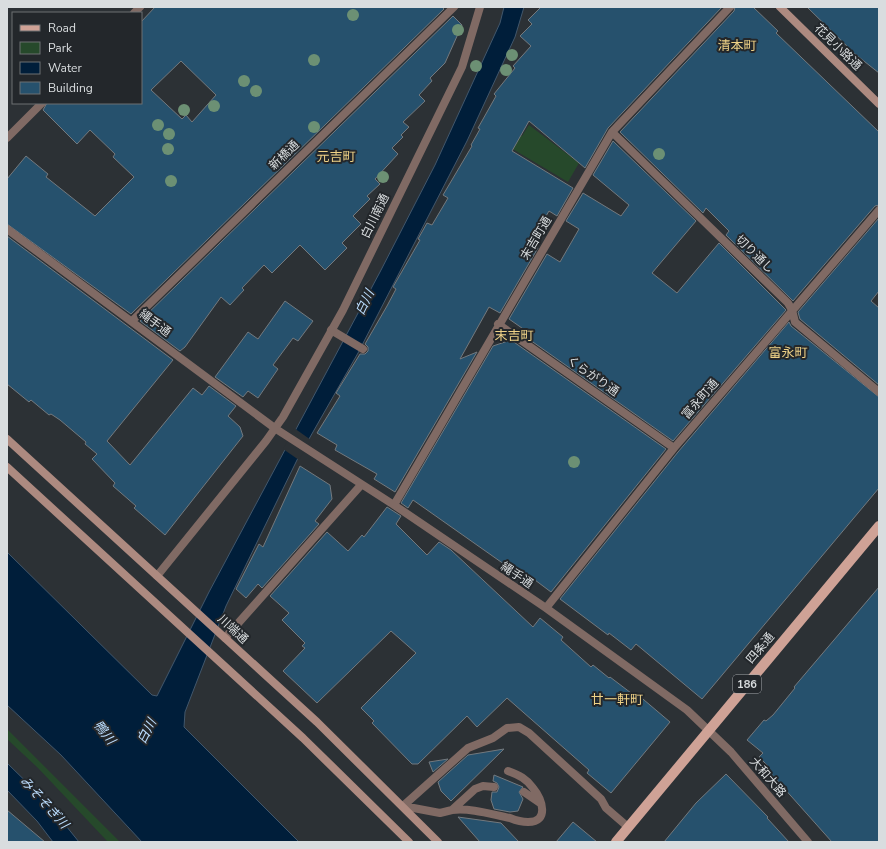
<svg xmlns="http://www.w3.org/2000/svg" width="886" height="849" font-family="'Nunito Sans','Noto Sans JP',sans-serif">
<rect width="100%" height="100%" fill="#2c3135"/>
<!-- green -->
<path fill="#26492b" d="M529,125l50,38 -11,19 -62,-37 8,-14 8,5z
M7,729l113,113h-12l-70,-74 -31,-29z"/>
<!-- water -->
<path fill="#001e3a" stroke="#41576c" d="M504,7h20l-9,30 -48,104 -109,212 -61,107 -71,146 -41,106 -1,15 115,115h-157l-81,-87 -54,-50v-153l145,143 5,1 52,-104 171,-320 55,-107 65,-142z
M7,763l39,38 33,41h-26l-16,-21 -30,-31z"/>
<!-- pier -->
<path fill="#2c3135" d="M294,428l17,12 -12,20 -16,-11z"/>
<!-- building -->
<path fill="#26516d" stroke="#73797e" fill-rule="evenodd" d="M155,7h287l2,2 -313,305 -124,-90v-45l19,-23 22,18 -2,3 49,39 39,-39 -21,-20 2,-3 -25,-24 -13,14 -34,-34 4,-7h94v-81zM181,61l35,34 -24,27 -6,-7 -4,4 -31,-29z
M541,7h181l-114,121 -23,40 -56,-47 -17,30 61,37 -16,28 -8,-5 -19,32 8,5 -38,65 -11,-6 -29,52 17,-7 -82,140 -21,-13 3,-5 -42,-24 2,-5 -20,-12 23,-37 -4,-3 24,-39h5l3,-3v-4l-3,-3 22,-38 9,-17 -3,-2 27,-47 -2,-1 9,-16 5,2 16,-27 -5,-3 29,-49 -1,-1 9,-16 -2,-1 18,-32 -2,-2 21,-26 -2,-2 18,-20 -11,-10 12,-12 -4,-4z
M735,7h18l25,24 -2,2 103,99v73l-4,1 -82,95 -67,-66 3,-4 -23,-23 -3,5 -83,-81 114,-121z
M807,7h72v66l-24,-19z
M453,16l9,9 -17,38 -15,15 2,3 -13,14 6,6 -22,21 6,5 -8,8 2,2 -11,11 6,6 -23,25 5,5 -13,12 3,3 -17,17 8,8 -19,19 5,5 -22,22 -25,-25 -28,28 -8,-8 -22,23 2,2 -14,15 -9,-8 -36,50 -5,4 -40,-30z
M613,141l83,80 -44,52 25,20 42,-50 67,67 -113,131 -150,-106 6,-2 -20,-14 38,-65 13,8 19,-33 -13,-8 17,-28 38,23 8,-11 -36,-30z
M879,218v73l-8,10 8,7v77l-79,-66 -2,-7z
M7,236l166,124 -66,81 23,24 63,-77 9,7 7,-9 27,20 -8,10 12,11 3,9 -78,99 -31,-27 2,-2 -23,-20 2,-3 -23,-24 5,-5 -12,-10 1,-2 -26,-22 -9,-6 -2,1 -18,-15 -2,2 -22,-18z
M285,301l28,20 -15,20 -5,-3 -20,27 5,4 -20,29 -10,-7 -5,6 -28,-20 33,-45 10,7z
M789,322l2,4 88,71v91l-177,211 -66,-55 -5,6 -22,-17 -1,2 -48,-36 118,-147z
M511,340l155,109 -115,143 -20,-15 -3,4 -115,-81 -5,8 -7,-5 92,-157z
M300,466l30,19 2,14 -17,22 4,3 -57,64 -4,-4 -12,14 -10,-9 23,-45 4,3z
M387,507l14,9 -5,8 31,31 12,-13 12,8 82,77 7,-9 23,19 -2,3 30,27 2,-2 16,13 1,-1 25,19 2,-2 33,28 -59,71 -24,-20 2,-3 -82,-72 -30,29 -10,-11 -49,48h-6l-40,-41 2,-2 -13,-13 55,-55 -25,-22 -74,72 -34,-32 22,-23 -3,-2 3,-3 -23,-23 7,-7 -19,-17 57,-64 21,19 14,-16 2,2z
M879,587v255h-47l-66,-74 2,-2 -9,-9 4,-4 -16,-13 17,-20 2,1 7,-6 22,-27 -1,-1z
M504,749l-53,52 -10,-10 -3,-9 30,-27z
M448,759l-15,13 -4,-10z
M726,774l42,43 -1,1 22,24h-125l32,-39z
M494,775l29,12 -4,5 4,7 -5,12 -8,1 -16,-3 -3,-9 1,-8h5l2,-5 -2,-4 -4,-2z
M7,810l38,32h-38z
M458,817l43,6 18,19h-39z
M573,822l24,20h-41z"/>
<g fill="none" stroke-linecap="round" stroke-linejoin="round">
<!-- lane -->
<path stroke="#806a64" stroke-width="8" d="M331,330l32,19
M494,787l-11,-1 -8,3 -23,21 -12,3 -37,-7 65,-58 25,-10 14,-10 12,-1 10,6 72,66 5,9 22,19
M524,792l16,11
M452,810c20,-2 38,4 58,8 5,2 12,4 18,4 22,0 14,-23 5,-34 -6,-9 -14,-13 -25,-17"/>
<!-- street -->
<path stroke="#806a64" stroke-width="8" d="M134,13l6,-6
M612,132l176,171 4,7 3,12 84,70
M7,138l35,-35
M7,229l269,200 118,76 152,103 141,102 44,42 77,90
M132,321l322,-314
M498,324l176,124
M394,505l218,-373 118,-125
M157,576l109,-135 17,-24 60,-107 119,-243 18,-60
M546,608l128,-160 205,-238
M225,638l136,-153"/>
<!-- secondary -->
<path stroke="#ad8a80" stroke-width="8" d="M780,7l99,97
M7,439l310,283 121,120
M7,467l296,271 106,104"/>
<!-- primary -->
<path stroke="#cfa296" stroke-width="10" d="M616,842l263,-316"/>
</g>
<!-- trees -->
<g fill="#6c9074">
<circle cx="353" cy="15" r="6"/>
<circle cx="458" cy="30" r="6"/>
<circle cx="512" cy="55" r="6"/>
<circle cx="314" cy="60" r="6"/>
<circle cx="476" cy="66" r="6"/>
<circle cx="506" cy="70" r="6"/>
<circle cx="244" cy="81" r="6"/>
<circle cx="256" cy="91" r="6"/>
<circle cx="214" cy="106" r="6"/>
<circle cx="184" cy="110" r="6"/>
<circle cx="158" cy="125" r="6"/>
<circle cx="314" cy="127" r="6"/>
<circle cx="169" cy="134" r="6"/>
<circle cx="168" cy="149" r="6"/>
<circle cx="659" cy="154" r="6"/>
<circle cx="383" cy="177" r="6"/>
<circle cx="171" cy="181" r="6"/>
<circle cx="574" cy="462" r="6"/>
</g>
<g text-anchor="middle" stroke-width="4" stroke-linejoin="round" paint-order="stroke">
<!-- shield labels -->
<rect fill="#23272b" stroke="#a2a6a9" stroke-width="1" x="733" y="675" width="28" height="18" rx="3"/>
<g font-size="11" font-weight="bold" fill="#d9dddf">
<text x="747" y="688">186</text>
</g>
<!-- street labels -->
<g font-size="12" fill="#d9dddf" stroke="#23272b">
<text transform="translate(838 47) rotate(44)" y="4">花見小路通</text>
<text transform="translate(284 155) rotate(-44)" y="4">新橋通</text>
<text transform="translate(375 216) rotate(-64)" y="4">白川南通</text>
<text transform="translate(536 238) rotate(-59)" y="4">末吉町通</text>
<text transform="translate(755 254) rotate(44)" y="4">切り通し</text>
<text transform="translate(155 323) rotate(37)" y="4">縄手通</text>
<text transform="translate(593 376) rotate(35)" y="4">くらがり通</text>
<text transform="translate(700 399) rotate(-49)" y="4">富永町通</text>
<text transform="translate(517 575) rotate(34)" y="4">縄手通</text>
<text transform="translate(233 629) rotate(43)" y="4">川端通</text>
<text transform="translate(760 648) rotate(-50)" y="4">四条通</text>
<text transform="translate(768 777) rotate(49)" y="4">大和大路</text>
</g>
<!-- neighbourhood labels -->
<g font-size="13" fill="#efd287" stroke="#23272b">
<text x="737" y="50">清本町</text>
<text x="336" y="161">元吉町</text>
<text x="514" y="340">末吉町</text>
<text x="788" y="357">富永町</text>
<text x="617" y="704">廿一軒町</text>
</g>
<!-- water labels -->
<g font-size="13" font-style="italic" fill="#bbddfe" stroke="#23272b">
<text transform="translate(364 302) rotate(-64)" y="5">白川</text>
<text transform="translate(146 731) rotate(-63)" y="5">白川</text>
<text transform="translate(105 732) rotate(51)" y="5">鴨川</text>
<text transform="translate(45 802) rotate(48)" y="5">みそそぎ川</text>
</g>
</g>
<!-- border -->
<rect width="886" height="849" fill="none" stroke="#d9dddf" stroke-width="16"/>
<!-- legend -->
<rect x="12" y="12" width="130" height="92" fill="#23272b" stroke="#6c7073"/>
<rect x="20" y="25" width="20" height="6" fill="#cfa296" stroke="#6c7073"/>
<text x="48" y="32" font-size="12" fill="#d9dddf">Road</text>
<rect x="20" y="42" width="20" height="12" fill="#26492b" stroke="#6c7073"/>
<text x="48" y="52" font-size="12" fill="#d9dddf">Park</text>
<rect x="20" y="62" width="20" height="12" fill="#001e3a" stroke="#6c7073"/>
<text x="48" y="72" font-size="12" fill="#d9dddf">Water</text>
<rect x="20" y="82" width="20" height="12" fill="#26516d" stroke="#6c7073"/>
<text x="48" y="92" font-size="12" fill="#d9dddf">Building</text>
</svg>
